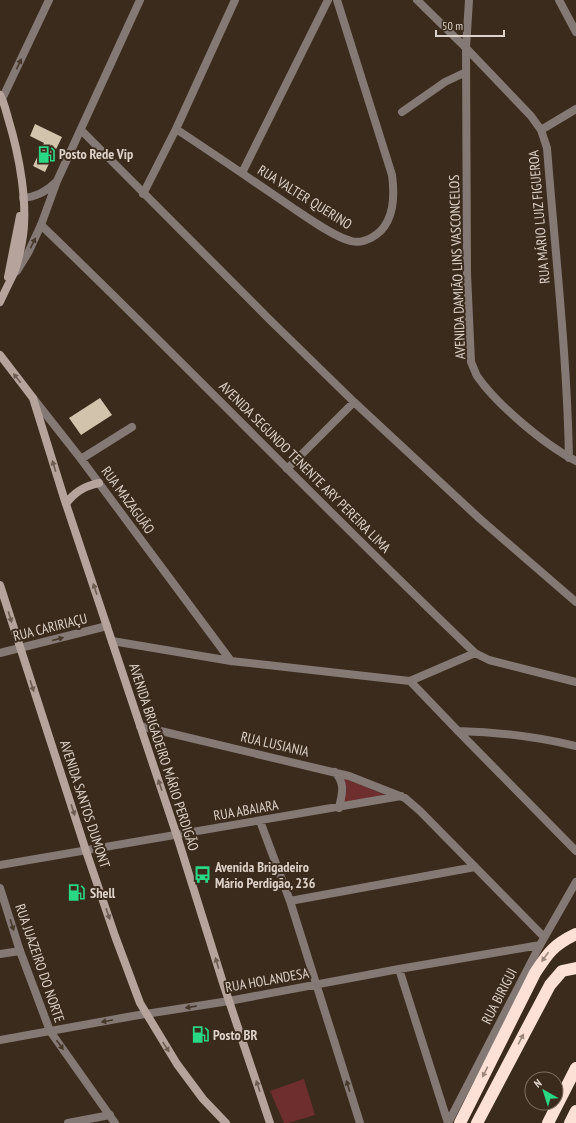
<svg xmlns="http://www.w3.org/2000/svg" width="576" height="1123" font-family="'PT Sans Narrow',sans-serif">
<rect width="100%" height="100%" fill="#3b2b1c"/>
<!-- green -->
<path fill="#6e2e2e" d="M341,777l47,19 -48,9c6,-12 11,-16 1,-28z
M304,1079l11,36 -27,8h-4l-14,-32z"/>
<!-- building -->
<path fill="#d2c3ad" d="M35,124l27,13 -17,35 -12,-6 11,-23 -14,-7z
M100,398l12,17 -31,20 -12,-17z"/>
<g fill="none" stroke-linecap="round" stroke-linejoin="round">
<!-- minor -->
<path stroke="#847975" stroke-width="8" d="M417,0l49,48 65,68 10,14 6,18c8,103 20,206 22,310
M469,0l-3,48 1,226 4,88c2,4 4,10 6,14 20,29 68,69 99,85
M559,0l17,32
M2,99l47,-99
M402,112l43,-30 21,-10
M176,129c38,25 76,51 114,77 15,10 44,31 61,35 7,2 14,0 20,-3 23,-12 24,-41 21,-63l-55,-175
M81,130l189,190 84,82 126,117 96,83
M541,130l35,-21
M242,173l86,-173
M143,194l33,-65 59,-129
M41,225c147,141 287,288 434,428l14,7 87,22
M33,398l48,61 150,202
M81,459l51,-32
M287,469l67,-67
M112,641l119,20 179,20 65,-28
M410,681l48,50 118,120
M140,726l209,50 56,22 15,13 124,126
M458,731c42,1 77,5 118,15
M335,772c11,13 7,21 4,36
M260,821l30,80 70,222
M0,865l401,-69
M290,901l185,-34
M0,954l20,-3
M399,969l49,154
M0,1040l133,-24 96,-15 170,-32 141,-24
M68,1123l42,-8
M448,1123l92,-178 36,-63"/>
<!-- tertiary -->
<path stroke="#847975" stroke-width="8" d="M23,198c14,-1 24,-7 33,-16
M17,271l11,-18 13,-28 16,-44 83,-181
M0,653l107,-27
M0,888l20,63 30,80 65,92"/>
<!-- secondary -->
<path stroke="#b5a39c" stroke-width="8" d="M0,95c4,7 6,16 8,23 11,36 21,87 14,124 -2,10 -5,27 -10,35 -4,8 -8,16 -12,25
M8,277l12,-61
M0,355l33,43 31,100 113,338 47,150 46,137
M66,504c8,-12 18,-18 33,-21
M0,585l86,266 29,85 25,67 37,61 26,35 23,24"/>
<!-- motorway -->
<path stroke="#fde1d6" stroke-width="12" d="M460,1123l75,-150c13,-20 18,-28 41,-39
M477,1123l73,-138 12,-14 14,-3
M548,1123l28,-55
M570,1123l6,-12"/>
</g>
<!-- one-way arrows -->
<defs><path id="oneway-solid" d="M-6-.8H1V-3.2L6.5 0L1 3.2V.8H-6Z"/></defs>
<g fill="#463729">
<use href="#oneway-solid" transform="translate(19 64) rotate(-65)"/>
<use href="#oneway-solid" transform="translate(33 243) rotate(-64)"/>
<use href="#oneway-solid" transform="translate(58 639) rotate(-15)"/>
<use href="#oneway-solid" transform="translate(12 925) rotate(72)"/>
<use href="#oneway-solid" transform="translate(191 1007) rotate(171)"/>
<use href="#oneway-solid" transform="translate(107 1021) rotate(170)"/>
<use href="#oneway-solid" transform="translate(60 1045) rotate(54)"/>
<use href="#oneway-solid" transform="translate(348 1086) rotate(-107)"/>
</g>
<g fill="#6c5b4f">
<use href="#oneway-solid" transform="translate(17 378) rotate(-128)"/>
<use href="#oneway-solid" transform="translate(54 466) rotate(-107)"/>
<use href="#oneway-solid" transform="translate(95 589) rotate(-109)"/>
<use href="#oneway-solid" transform="translate(10 617) rotate(73)"/>
<use href="#oneway-solid" transform="translate(32 686) rotate(72)"/>
<use href="#oneway-solid" transform="translate(160 785) rotate(-109)"/>
<use href="#oneway-solid" transform="translate(73 810) rotate(72)"/>
<use href="#oneway-solid" transform="translate(108 914) rotate(71)"/>
<use href="#oneway-solid" transform="translate(217 963) rotate(-107)"/>
<use href="#oneway-solid" transform="translate(166 1047) rotate(57)"/>
<use href="#oneway-solid" transform="translate(258 1086) rotate(-109)"/>
</g>
<g fill="#9c8679">
<use href="#oneway-solid" transform="translate(545 957) rotate(126)"/>
<use href="#oneway-solid" transform="translate(521 1039) rotate(-62)"/>
<use href="#oneway-solid" transform="translate(485 1072) rotate(117)"/>
</g>
<!-- icons -->
<defs>
<symbol id="fuel-bare" viewBox="-9 -9 18 18"><path d="M-5.5-6h7V0h2V4h1.3V-2.5L3-4.5l.8-.8L6-3V5H2.5V1h-1V6h-7ZM-4.2-4.7v3.2H.2V-4.7Z" fill="#29d885" stroke="#3b2b1c" stroke-width="2.5" paint-order="stroke"/></symbol>
<symbol id="bus-bare" viewBox="-9 -9 18 18"><path d="M-5-6H5V4H4V6H2V4H-2V6H-4V4H-5ZM-3.5-4V0h7V-4ZM-3.5 1.2v1.5H-2V1.2ZM2 1.2v1.5H3.5V1.2Z" fill="#29d885" stroke="#3b2b1c" stroke-width="2.5" paint-order="stroke"/></symbol>
</defs>
<g fill-rule="evenodd">
<use href="#fuel-bare" x="34" y="142" width="25" height="25"/>
<use href="#bus-bare" x="190" y="862" width="25" height="25"/>
<use href="#fuel-bare" x="64" y="880" width="25" height="25"/>
<use href="#fuel-bare" x="188" y="1022" width="25" height="25"/>
</g>
<g text-anchor="middle" stroke-width="4" stroke-linejoin="round" paint-order="stroke">
<!-- poi labels -->
<g font-size="14" font-weight="bold" fill="#ddd2c9" stroke="#3b2b1c" text-anchor="start">
<text x="59" y="159">Posto Rede Vip</text>
<text x="215" y="872">Avenida Brigadeiro<tspan x="215" dy="16">Mário Perdigão, 236</tspan></text>
<text x="90" y="898">Shell</text>
<text x="213" y="1040">Posto BR</text>
</g>
<!-- street labels -->
<g font-size="14" fill="#ddd2c9" stroke="#3b2b1c">
<text transform="translate(305 197) rotate(32)" y="5">RUA VALTER QUERINO</text>
<text transform="translate(539 217) rotate(-95)" y="5">RUA MÁRIO LUIZ FIGUEROA</text>
<text transform="translate(457 267) rotate(-92)" y="5">AVENIDA DAMIÃO LINS VASCONCELOS</text>
<text transform="translate(305 467) rotate(45)" y="5">AVENIDA SEGUNDO TENENTE ARY PEREIRA LIMA</text>
<text transform="translate(128 500) rotate(54)" y="5">RUA MAZAGUÃO</text>
<text transform="translate(50 627) rotate(-14)" y="5">RUA CARIRIAÇU</text>
<text transform="translate(275 744) rotate(13)" y="5">RUA LUSIANIA</text>
<text transform="translate(164 757) rotate(72)" y="5">AVENIDA BRIGADEIRO MÁRIO PERDIGÃO</text>
<text transform="translate(85 804) rotate(72)" y="5">AVENIDA SANTOS DUMONT</text>
<text transform="translate(246 810) rotate(-10)" y="5">RUA ABAIARA</text>
<text transform="translate(40 963) rotate(71)" y="5">RUA JUAZEIRO DO NORTE</text>
<text transform="translate(267 980) rotate(-10)" y="5">RUA HOLANDESA</text>
<text transform="translate(499 996) rotate(-63)" y="5">RUA BIRIGUI</text>
</g>
</g>
<!-- north arrow -->
<g transform="translate(544 1091) rotate(321)"><circle r="19" fill="#3b2b1c" stroke="#7c6e61"/>
<path d="M0-3L7 15L0 10L-7 15Z" fill="#29d885"/>
<text y="-6" font-size="11" font-weight="bold" text-anchor="middle" fill="#ddd2c9">N</text>
</g>
<!-- scale -->
<path d="M436 30v6h68v-6" fill="none" stroke="#ddd2c9" stroke-width="2"/>
<text x="442" y="30" font-size="12" fill="#ddd2c9" stroke="#3b2b1c" stroke-width="3" paint-order="stroke">50 m</text>
</svg>
